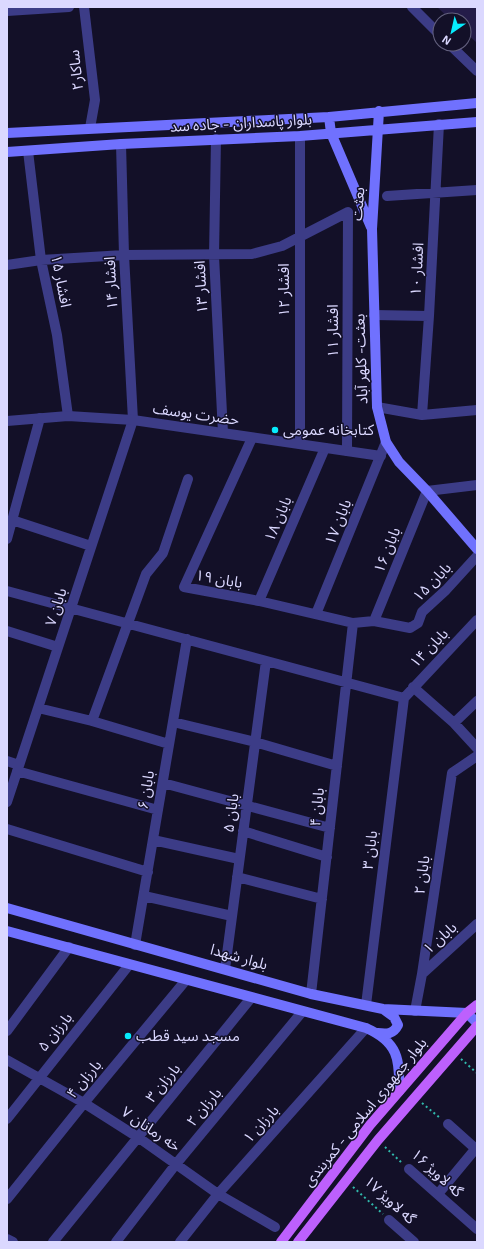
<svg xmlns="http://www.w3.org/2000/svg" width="484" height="1249" font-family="'Exo 2','Noto Sans Arabic',sans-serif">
<rect width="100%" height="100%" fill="#131028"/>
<!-- building -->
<path fill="#241c49" d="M437,7h40v36l-13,-12v-11h-13z"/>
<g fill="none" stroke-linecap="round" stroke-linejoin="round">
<!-- path -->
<path stroke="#31b9ac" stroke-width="2" stroke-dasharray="2 3" stroke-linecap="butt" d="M461,1059l16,14
M422,1103l18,15
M385,1147l17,16
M353,1187l30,27"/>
<!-- minor -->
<path stroke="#3c3c87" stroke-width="10" d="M84,7l11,93 -5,28
M7,11l62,-4
M216,139l-2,117 9,177
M28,151l13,109 16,75 11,81
M387,196l90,-6
M7,265l34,-5 83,-5 128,-1 30,-8 66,-34 -1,239
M374,315l55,1
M377,407l45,8 55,-5
M422,415l7,-99 10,-192
M252,438l-68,149 75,14 94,22 21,-2 36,7 8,-5 4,-11 24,-22 31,-34
M300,444v-308
M12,520l79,26
M7,539l33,-121
M7,591l397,107
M259,601l66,-153
M316,614l70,-172
M374,621l53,-130 50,-6
M7,631l51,16
M413,687l41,36 23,25
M404,698l73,-78
M38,708l54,13 77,23
M92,721l54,-147 17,-21 25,-74
M173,722l82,20 82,24
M454,723l23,-22
M7,761l12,4
M17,771l141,39
M163,783l167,45
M7,802l126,-382 -9,-165 -3,-111
M7,829l141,43
M243,831l84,26
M153,840l86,19
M237,877l85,22
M144,896l88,20
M135,945l52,-306
M225,969l41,-308
M422,974l55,-50
M311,994l42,-371
M366,1005l38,-307
M415,1011l7,-37 30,-201 25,-17
M7,1031l62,-84
M7,1060l77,43 55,35 79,56 57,33
M7,1119l122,-154
M448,1124l29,26
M409,1169l68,60
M438,1194l39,-47
M7,1199l77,-96 102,-123
M389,1220l25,22
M7,1239l6,3
M53,1242l198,-244
M116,1242l60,-78 126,-152
M180,1242l38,-48 148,-166"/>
<!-- tertiary -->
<path stroke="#3c3c87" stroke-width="10" d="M412,7l28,28
M449,44l28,27
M7,421l61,-5 65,4 248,36"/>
<!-- secondary -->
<path stroke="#7071fe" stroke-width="10" d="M379,111l-7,118 5,178 9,35 13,20 28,29 50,58
M329,117l2,16 40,94
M7,133l322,-16 148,-14
M7,152l114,-8 179,-8 177,-14
M7,908l304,86 72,15 84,4 10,10
M7,931l359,97c32,14 34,31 33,63
M377,1033c9,1 16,2 21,-8l-4,-8 -11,-8"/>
<!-- primary -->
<path stroke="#bd60fd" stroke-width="10" d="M281,1242l89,-117 97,-112 10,-8
M298,1242l80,-102 99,-114"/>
</g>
<!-- markers -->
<g fill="#06ecfd" stroke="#131028" stroke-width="1.5">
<circle cx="275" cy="430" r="4"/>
<circle cx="128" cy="1036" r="4"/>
</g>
<g text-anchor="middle" stroke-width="3" stroke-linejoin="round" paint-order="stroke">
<!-- street labels -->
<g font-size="15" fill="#dbd8ff" stroke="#131028">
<text transform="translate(76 70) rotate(-96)" y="5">ساکار۲</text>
<text transform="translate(241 123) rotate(-3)" y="5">بلوار پاسداران - جاده سد</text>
<text transform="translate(358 204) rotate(-85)" y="5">بعثت</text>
<text transform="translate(417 269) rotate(-87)" y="5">افشار ۱۰</text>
<text transform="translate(61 281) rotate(79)" y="5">افشار ۱۵</text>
<text transform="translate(111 283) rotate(-93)" y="5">افشار ۱۴</text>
<text transform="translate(201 287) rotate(-93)" y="5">افشار ۱۳</text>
<text transform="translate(284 290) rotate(-90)" y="5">افشار ۱۲</text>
<text transform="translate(333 331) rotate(-90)" y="5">افشار ۱۱</text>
<text transform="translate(361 359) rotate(-92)" y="5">بعثت- کلهر آباد</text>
<text transform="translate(196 414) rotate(8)" y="5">حضرت یوسف</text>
<text transform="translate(278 519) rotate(-67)" y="5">بابان ۱۸</text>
<text transform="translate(338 522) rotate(-68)" y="5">بابان ۱۷</text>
<text transform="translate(387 550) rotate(-68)" y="5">بابان ۱۶</text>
<text transform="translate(219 579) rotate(10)" y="5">بابان ۱۹</text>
<text transform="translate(432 582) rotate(-46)" y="5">بابان ۱۵</text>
<text transform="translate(56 607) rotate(-72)" y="5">بابان ۷</text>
<text transform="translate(429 648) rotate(-46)" y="5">بابان ۱۴</text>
<text transform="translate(146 790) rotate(-80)" y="5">بابان ۶</text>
<text transform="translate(317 807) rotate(-84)" y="5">بابان ۴</text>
<text transform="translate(231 813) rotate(-82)" y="5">بابان ۵</text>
<text transform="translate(370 850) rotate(-83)" y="5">بابان ۳</text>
<text transform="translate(422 875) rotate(-82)" y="5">بابان ۲</text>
<text transform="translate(440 938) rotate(-42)" y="5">بابان ۱</text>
<text transform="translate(239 957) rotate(16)" y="5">بلوار شهدا</text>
<text transform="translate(55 1032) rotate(-51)" y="5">بارزان ۵</text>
<text transform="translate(84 1079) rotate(-50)" y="5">بارزان ۴</text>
<text transform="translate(163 1083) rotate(-51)" y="5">بارزان ۳</text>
<text transform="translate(204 1107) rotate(-50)" y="5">بارزان ۲</text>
<text transform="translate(365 1112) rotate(-51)" y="5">بلوار جمهوری اسلامی - کمربندی</text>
<text transform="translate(261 1124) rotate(-48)" y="5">بارزان ۱</text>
<text transform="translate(151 1129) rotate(34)" y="5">خه رمانان ۷</text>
<text transform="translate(437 1173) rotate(42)" y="5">۱۶ گه لاویژ</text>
<text transform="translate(390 1200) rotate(42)" y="5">گه لاویژ ۱۷</text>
</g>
<!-- poi labels -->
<g font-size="15" fill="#dbd8ff" stroke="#131028" text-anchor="start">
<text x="283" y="435">کتابخانه عمومی</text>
<text x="136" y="1041">مسجد سید قطب</text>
</g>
</g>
<!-- border -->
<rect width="484" height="1249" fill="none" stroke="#dbd8ff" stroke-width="16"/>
<!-- north arrow -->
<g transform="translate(452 32) rotate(214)"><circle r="19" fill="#131028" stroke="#63607e"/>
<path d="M0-3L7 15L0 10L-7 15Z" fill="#06ecfd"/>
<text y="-6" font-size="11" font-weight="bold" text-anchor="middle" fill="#dbd8ff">N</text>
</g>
</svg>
